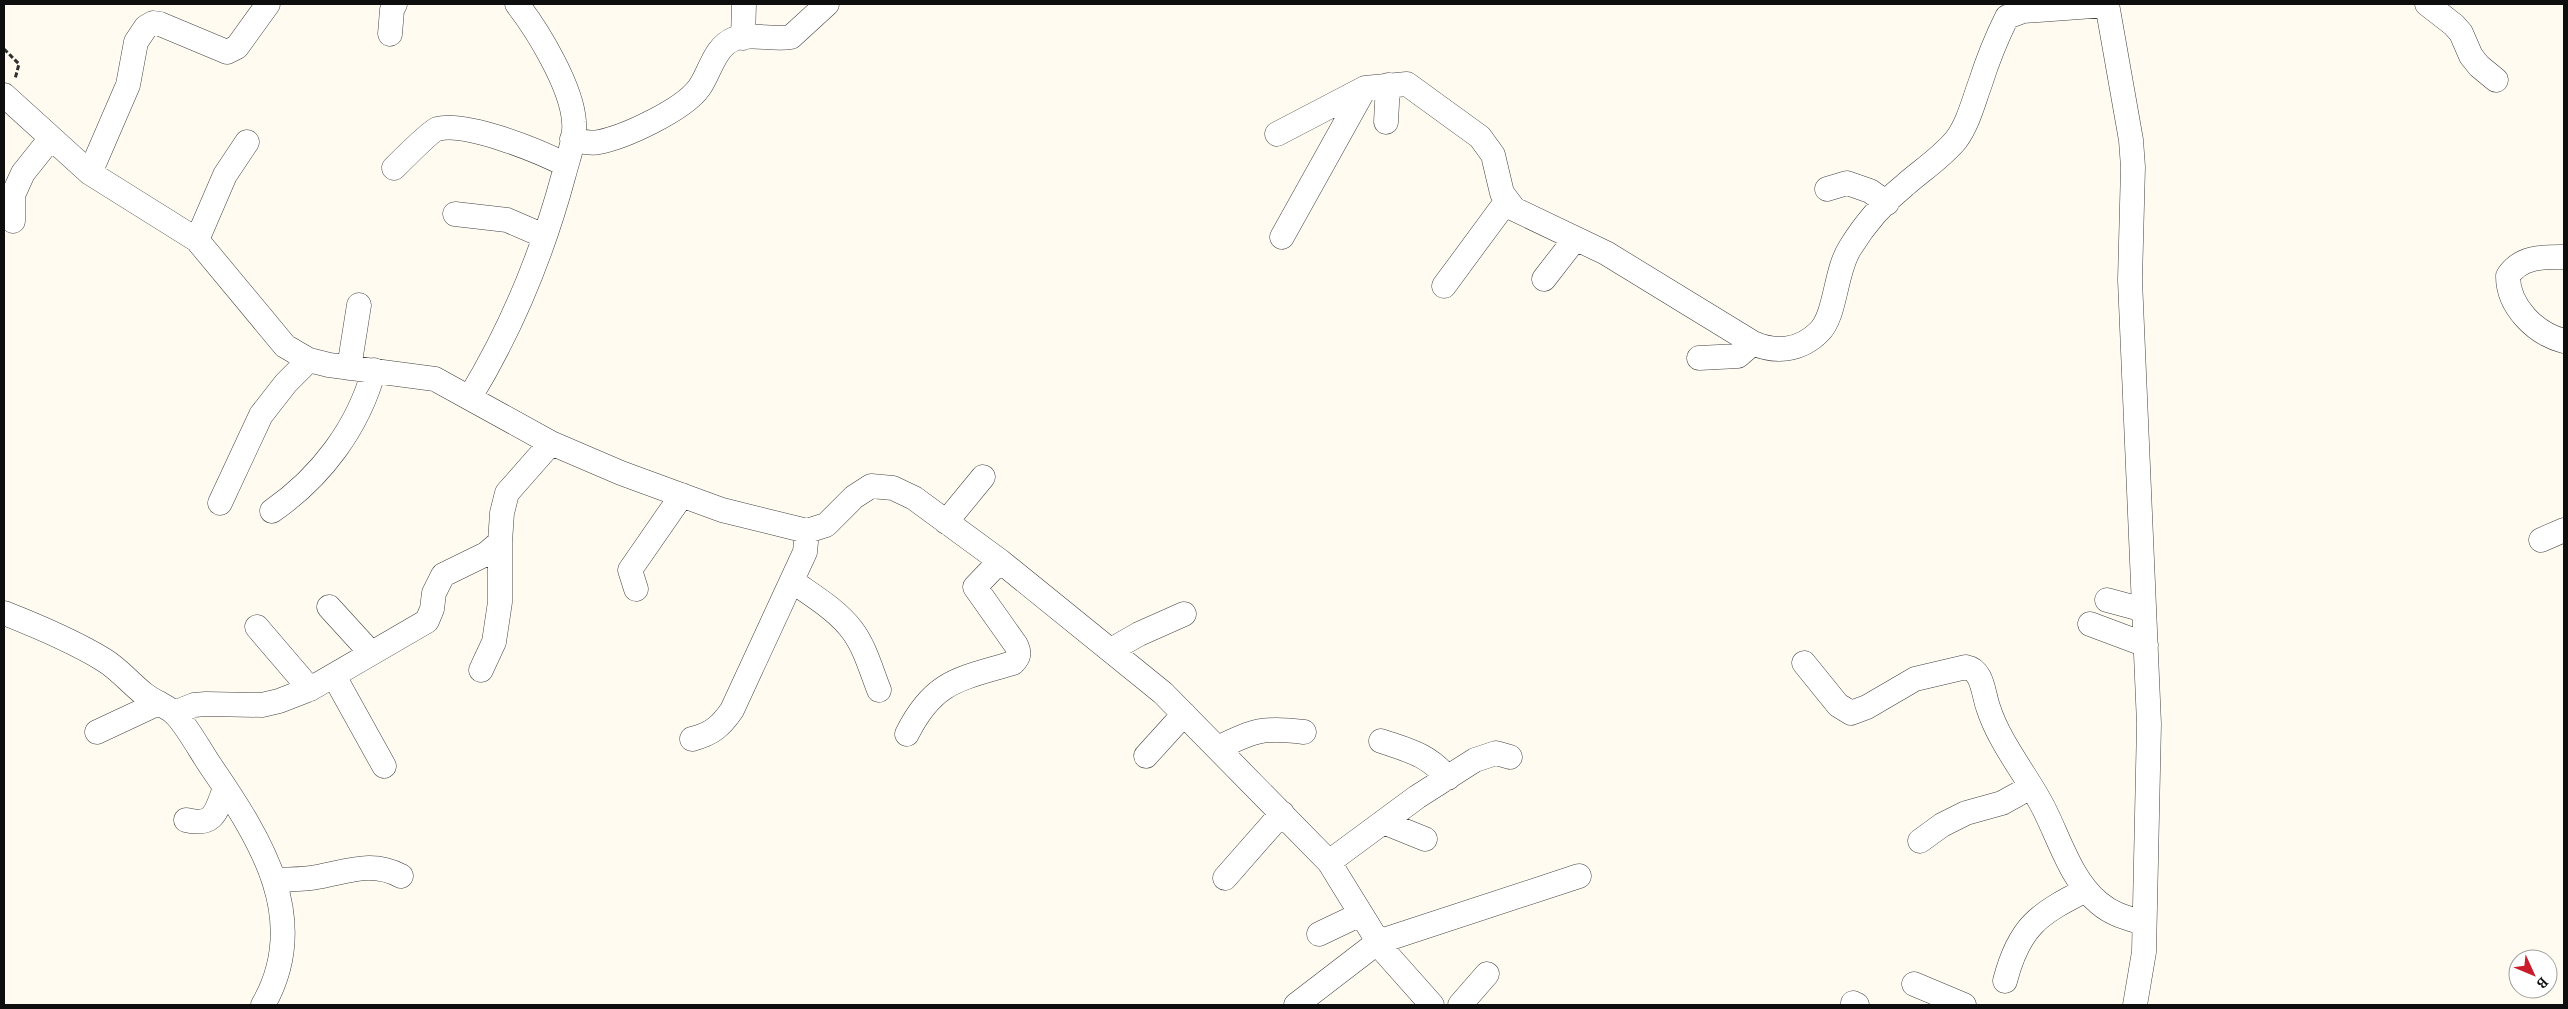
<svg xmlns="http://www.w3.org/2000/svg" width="2568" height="1009" font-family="'PT Serif',serif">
<rect width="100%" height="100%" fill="#fffbf0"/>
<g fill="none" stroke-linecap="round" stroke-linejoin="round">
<defs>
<path id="minor" d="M2107,4l24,136 2,27 -3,113 19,444 -5,228 -9,53
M2427,4l27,21 7,8 10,23 8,10 17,14
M390,34l2,-24 3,-6
M743,38l1,-34
M4,95l86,78 107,67 88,106 24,14 20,5 106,14 116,64 70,30 101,37 85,21 19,-6 28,-28 17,-11 22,2 21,10 86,63 163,132 166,169 55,89 48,54
M1386,122l2,-37
M1277,134l88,-46 42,-4 73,53 13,18 9,38 12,16 92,44 147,90c22,10 47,8 66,-11 17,-16 16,-61 31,-84 14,-23 34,-46 55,-63 17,-15 36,-27 51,-45 12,-16 17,-37 24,-56 7,-22 16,-45 27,-67l16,-6 84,-6
M572,139c9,2 18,5 27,3 26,-5 84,-32 100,-54 11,-15 15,-41 35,-49 16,-6 39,1 57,-2l36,-33
M394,168c7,-7 37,-37 43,-39 29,-8 102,22 129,36
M90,173l38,-88 8,-43 10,-15 7,-4 7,1 67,28 10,-5 31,-43
M1827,189l20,-6 23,8 17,12
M455,214l52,6 37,16
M13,221v-26l10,-22 28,-35
M1282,237l83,-149
M197,240l28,-65 22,-33
M2564,257c-21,0 -43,-1 -56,19 0,31 28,58 56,65
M1544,279l31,-40
M1444,286l62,-84
M1699,358l39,-2 15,-13
M349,368l10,-63
M470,397c42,-69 73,-145 94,-223 4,-16 12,-36 10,-52 -2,-35 -36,-91 -57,-118
M220,503l41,-88 25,-32 23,-23
M272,511c49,-34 86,-83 102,-141
M946,522l37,-45
M2541,540l23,-10
M792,581c21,15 45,29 60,49 13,17 19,40 27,60
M636,589l-6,-19 52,-75
M2107,600l37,10
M329,607l42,46
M4,613c33,13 69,28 100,47 15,9 26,23 40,34 9,7 20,11 29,18 12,10 29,42 39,56 49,72 100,152 51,237
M2090,624l56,21
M257,627l53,62
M1111,650l28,-16 45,-20
M1804,663l34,42 13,8 16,-6 48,-28 51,-12c17,3 17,26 22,40 11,35 37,66 54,98 17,32 28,74 57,98 14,12 28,15 45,20
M481,670l13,-28 6,-40v-60
M334,676l50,90
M174,713l20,-8 12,-1 56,1 17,-4 31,-12 117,-68 5,-12 2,-16 9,-18 43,-21 14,-12 2,-29 5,-20 44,-50
M97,732l62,-29
M907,734c27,-54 53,-55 106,-71 6,-6 7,-10 3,-18l-41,-58 25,-26
M692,739c20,-5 29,-13 40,-29l73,-158 2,-21
M1381,741c29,10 46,13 67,37
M1218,748c36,-18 45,-21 86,-16
M1146,756l38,-42
M186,820c29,7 30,-9 39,-32
M1383,822l42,17
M1920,841l22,-16 24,-12 36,-10 29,-16
M1329,862l88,-65 58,-37 21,-7 14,4
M1225,878l57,-65
M274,880c14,-1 29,0 43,-3 30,-5 55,-17 84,-1
M1319,934l42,-20
M2005,981c14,-54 33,-67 81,-91
M1914,984l50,21
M1853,1003l4,2
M1296,1005l82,-63 201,-66
M1460,1005l27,-31"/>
</defs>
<!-- minor casing -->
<use href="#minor" stroke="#414141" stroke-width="25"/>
<!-- path -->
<path stroke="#303030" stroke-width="3" stroke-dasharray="5 2.5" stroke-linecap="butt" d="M4,49l15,15 -4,15"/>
<!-- minor -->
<use href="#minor" stroke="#fff" stroke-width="24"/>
</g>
<!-- border -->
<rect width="2568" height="1009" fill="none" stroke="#0e0e0e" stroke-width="10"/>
<!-- north arrow -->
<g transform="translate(2533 974) rotate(134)"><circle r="24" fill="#ffffff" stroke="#9f9f9f"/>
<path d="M0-4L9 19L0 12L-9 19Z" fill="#c91b29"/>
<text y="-8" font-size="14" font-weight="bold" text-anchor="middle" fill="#0e0e0e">B</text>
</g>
</svg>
